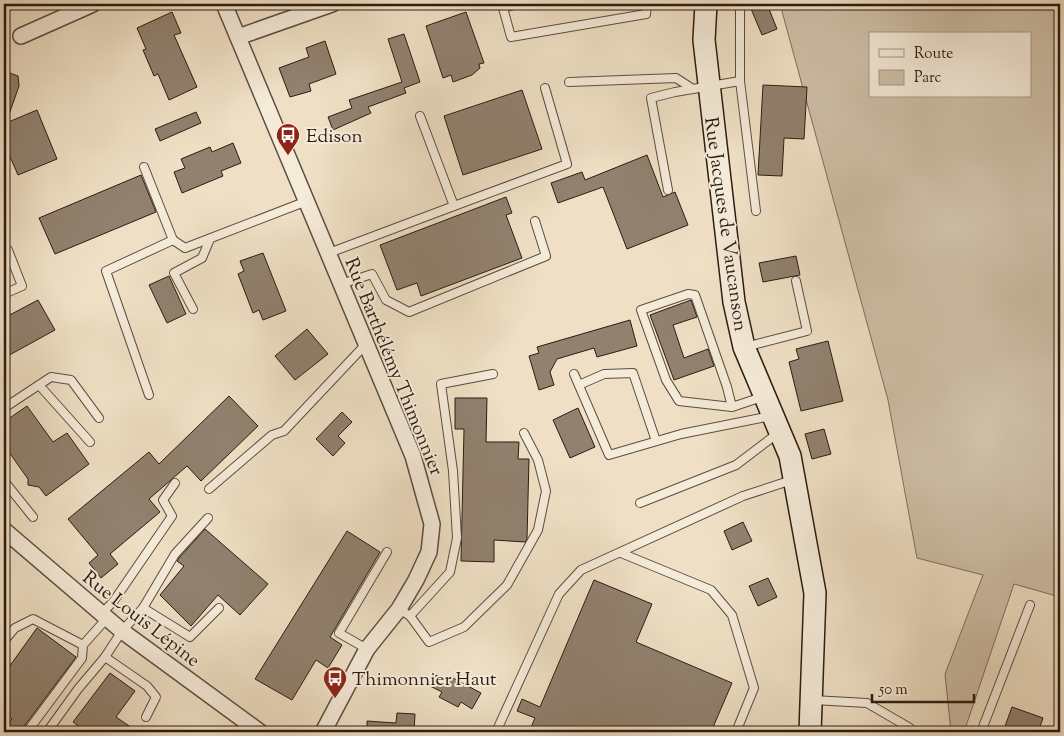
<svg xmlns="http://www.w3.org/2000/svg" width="1064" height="736" font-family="'Sorts Mill Goudy',serif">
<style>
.green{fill:#cebfa7;stroke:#7d6d5c;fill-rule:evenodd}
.building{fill:#91816f;stroke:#2c1b12}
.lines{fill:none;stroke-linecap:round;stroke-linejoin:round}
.lane-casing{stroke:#5d4c3f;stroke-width:10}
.street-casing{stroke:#5d4c3f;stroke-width:18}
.secondary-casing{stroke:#2c1b12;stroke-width:24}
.lane{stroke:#f5ebd9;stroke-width:8}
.street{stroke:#f5ebd9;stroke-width:15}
.secondary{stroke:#f5ebd9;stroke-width:21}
.labels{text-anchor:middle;stroke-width:4;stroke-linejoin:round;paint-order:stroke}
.poi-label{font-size:19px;fill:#2c1b12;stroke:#f5ebd9;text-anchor:start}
.street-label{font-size:19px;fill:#2c1b12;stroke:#f5ebd9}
</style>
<rect width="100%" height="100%" fill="#efe0c5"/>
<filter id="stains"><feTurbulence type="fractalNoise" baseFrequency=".004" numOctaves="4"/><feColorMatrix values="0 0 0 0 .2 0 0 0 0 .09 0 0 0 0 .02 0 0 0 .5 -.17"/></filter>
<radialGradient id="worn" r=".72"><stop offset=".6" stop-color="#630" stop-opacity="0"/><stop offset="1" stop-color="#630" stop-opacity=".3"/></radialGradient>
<path class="green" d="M780 4H1060V597L1014 584 964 732H951L945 674 983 575 917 558 888 400ZM870 34H1030V96H870Z"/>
<g class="building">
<path d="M749 4H767L777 29 762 35Z"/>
<path d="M172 12 181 33 174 35 197 87 169 100 158 74 154 76 143 50 146 49 137 28Z"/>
<path d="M466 12 484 63 479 64 480 68 472 75 453 82 451 75 443 78 426 26Z"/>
<path d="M404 34 420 82 404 88 406 93 368 107 371 113 333 130 328 117 352 108 349 100 402 82 388 39Z"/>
<path d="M325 41 336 74 309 84 311 91 290 97 279 68 309 57 306 48Z"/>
<path d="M4 71 18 76 19 86 6 123 37 110 57 159 18 175 8 152 4 153Z"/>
<path d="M763 85 807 87 804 139 784 138 782 176 758 175Z"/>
<path d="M522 90 542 149 463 175 444 116Z"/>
<path d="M196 112 201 123 160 141 155 129Z"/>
<path d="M233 143 241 163 221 171 223 176 182 193 174 172 185 168 181 159 210 147 212 152Z"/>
<path d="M647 155 663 197 675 192 688 225 627 249 603 187 558 203 551 183 582 172 585 180Z"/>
<path d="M141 175 156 212 55 254 39 218Z"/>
<path d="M506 197 512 213 506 215 522 258 421 296 417 283 397 290 380 245Z"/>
<path d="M263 253 286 311 263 320 259 310 253 313 238 274 244 271 240 261Z"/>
<path d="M796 256 800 275 763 282 759 263Z"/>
<path d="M169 276 186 314 167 323 149 285Z"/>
<path d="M38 300 55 330 4 358V318Z"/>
<path d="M691 300 697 317 673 325 684 358 708 349 714 366 674 380 650 315Z"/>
<path d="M630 320 637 346 597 357 594 348 557 359 550 372 554 385 539 390 529 356 539 353 537 347Z"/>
<path d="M307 329 328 354 295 380 275 356Z"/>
<path d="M828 341 843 401 801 411 789 362 799 359 796 349Z"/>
<path d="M229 396 258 426 201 481 187 466 149 499 160 512 110 554 118 564 101 578 89 563 98 555 68 519 149 452 159 464Z"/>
<path d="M455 398H487L486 442H519L518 459H529L527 539 525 542 494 540V562L461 561 464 429H455Z"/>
<path d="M27 406 53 442 67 433 89 464 46 496 39 487 28 485V479L4 445V422Z"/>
<path d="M578 408 595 447 570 458 553 420Z"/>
<path d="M342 412 352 422 338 436 345 443 333 456 316 439Z"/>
<path d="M824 429 831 454 812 459 805 434Z"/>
<path d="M743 522 752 541 732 550 724 531Z"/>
<path d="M205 529 268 584 240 615 218 595 191 626 160 595 184 566 177 561 179 558Z"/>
<path d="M347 531 380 552 330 637 342 645 328 668 316 660 292 700 255 679Z"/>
<path d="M768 578 777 597 758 606 749 586Z"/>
<path d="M594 580 652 604 636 642 732 683 711 732H529L535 718 517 711 522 699 540 707Z"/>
<path d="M37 628 76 657 22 729 14 730 7 725 12 719 4 712V674Z"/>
<path d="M110 673 135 691 116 717 138 732H121L120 727 117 726 112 727 110 732H86L73 722Z"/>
<path d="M436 675 448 682 451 677 481 693 472 709 461 702 458 707 439 697 442 692 430 686Z"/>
<path d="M1012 707 1043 718 1038 732H1003Z"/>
<path d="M397 713 415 714 414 732H367V721L396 723Z"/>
</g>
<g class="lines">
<g class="lane-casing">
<g id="lane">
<path d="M498 4 503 8 511 37 646 14 647 4"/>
<path d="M740 4V81L756 211"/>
<path d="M503 8 517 4"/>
<path d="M569 82 676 78 693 89"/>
<path d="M144 167 173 240 106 271 149 395"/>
<path d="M668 190 651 98 675 92 740 81"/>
<path d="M454 206 567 164 545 88"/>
<path d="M173 240 185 248 307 201"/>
<path d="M4 252 8 250 22 286 4 294"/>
<path d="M329 253 454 206 420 116"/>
<path d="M341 284 372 274 386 300 409 312 546 256 535 221"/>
<path d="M193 309 174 273 202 258 210 239"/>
<path d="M745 347 807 331 796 281"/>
<path d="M574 374 609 455 681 434 771 416"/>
<path d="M39 385 90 442"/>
<path d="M579 385 604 374 633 373 656 441"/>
<path d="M732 407 679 401 666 380 641 310 688 294 695 295 727 387 732 407 762 397"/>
<path d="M4 408 51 377 71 380 99 418"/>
<path d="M4 481 33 517"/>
<path d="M209 489 272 435 284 431 366 344"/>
<path d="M640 503 736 465 778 433"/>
<path d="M621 553 711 590 732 615 754 688 736 732"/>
<path d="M143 608 175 554 208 518"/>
<path d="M399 609 410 616 450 572 457 538 453 471 441 384 493 374"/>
<path d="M102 613 113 602 172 516 163 500 175 483"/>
<path d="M410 616 429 642 464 627 507 585 538 530 546 491 538 460 524 433"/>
<path d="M4 641 15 628 33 619 83 645"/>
<path d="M367 649 339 633 387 552"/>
<path d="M813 700 867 703 910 728 909 732"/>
<path d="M146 717 156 697 147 686 105 657 122 631 143 608 190 637 219 608"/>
<path d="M27 732 82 658 83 645 107 618"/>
<path d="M47 732 78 689 105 657"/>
<path d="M115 732 116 731"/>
<path d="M496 732 559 594 581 570 743 496 792 480"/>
<path d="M981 732 1030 605"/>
</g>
</g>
<g class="street-casing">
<g id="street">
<path d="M224 4 413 456 432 524 429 552 416 580 399 609 367 649 323 732"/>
<path d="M21 36 93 4"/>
<path d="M238 37 332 4"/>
<path d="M4 530 122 631 260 732"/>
</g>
</g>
<g class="secondary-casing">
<path id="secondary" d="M706 4 704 40 734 302 744 347 790 456 815 593 810 732"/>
</g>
<use href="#lane" class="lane"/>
<use href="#street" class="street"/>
<use href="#secondary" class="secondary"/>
</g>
<defs>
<g id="bus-pin" transform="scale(1.25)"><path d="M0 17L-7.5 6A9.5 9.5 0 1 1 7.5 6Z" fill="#8f2418" stroke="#f5ebd9"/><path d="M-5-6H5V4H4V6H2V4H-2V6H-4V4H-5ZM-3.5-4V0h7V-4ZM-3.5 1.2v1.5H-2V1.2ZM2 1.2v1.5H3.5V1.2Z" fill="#fff"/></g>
</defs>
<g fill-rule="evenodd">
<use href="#bus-pin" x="288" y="135"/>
<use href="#bus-pin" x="335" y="678"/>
</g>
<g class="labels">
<g class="poi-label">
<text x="306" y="142">Edison</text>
<text x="352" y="685">Thimonnier Haut</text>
</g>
<g class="street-label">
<text transform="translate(727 224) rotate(82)" y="7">Rue Jacques de Vaucanson</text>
<text transform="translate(395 366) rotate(68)" y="7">Rue Barthélémy Thimonnier</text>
<text transform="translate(142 618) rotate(38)" y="7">Rue Louis Lépine</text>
</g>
</g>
<rect width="1064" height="736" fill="none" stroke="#efe0c5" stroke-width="20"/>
<rect x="5" y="5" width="1054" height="726" fill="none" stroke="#2c1b12" stroke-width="2.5"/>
<rect x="10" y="10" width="1044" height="716" fill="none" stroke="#2c1b12"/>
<rect x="869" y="32" width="162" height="65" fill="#f5ebd9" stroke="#a59889"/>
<rect x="879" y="49" width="25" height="8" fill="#f5ebd9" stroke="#a59889"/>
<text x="914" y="58" font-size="15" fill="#2c1b12">Route</text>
<rect x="879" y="70" width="25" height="15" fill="#cebfa7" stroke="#a59889"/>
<text x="914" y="82" font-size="15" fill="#2c1b12">Parc</text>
<path d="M872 694v8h102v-8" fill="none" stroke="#2c1b12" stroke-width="2.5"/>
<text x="879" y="694" font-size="15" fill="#2c1b12" stroke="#f5ebd9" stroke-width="4" paint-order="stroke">50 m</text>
<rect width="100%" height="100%" filter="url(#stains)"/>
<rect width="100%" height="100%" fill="url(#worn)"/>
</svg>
